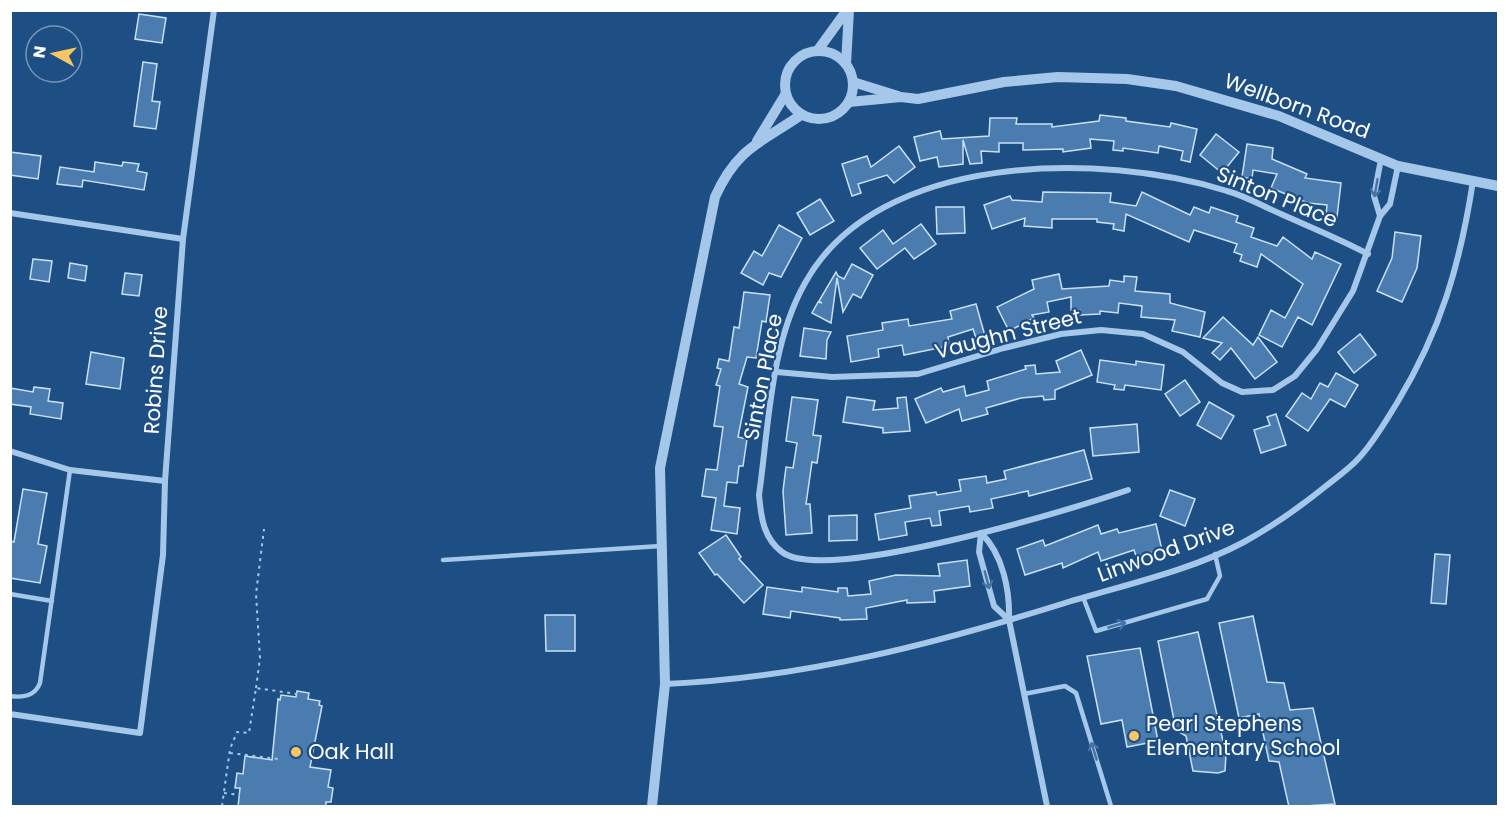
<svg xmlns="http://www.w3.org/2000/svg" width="1509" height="817" font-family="Poppins,sans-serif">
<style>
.building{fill:#4a7caf;stroke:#c9e0f7;stroke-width:1.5}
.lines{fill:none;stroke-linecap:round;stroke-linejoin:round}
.path{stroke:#a5c7ea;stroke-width:2;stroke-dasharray:3 4.5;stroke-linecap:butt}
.service{stroke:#a5c7ea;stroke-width:4.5}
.minor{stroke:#a5c7ea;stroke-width:6}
.tertiary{stroke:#a5c7ea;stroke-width:10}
.oneway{stroke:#4673a3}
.poi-dot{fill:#f9c664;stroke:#1e4f84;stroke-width:2}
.labels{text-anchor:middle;stroke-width:4.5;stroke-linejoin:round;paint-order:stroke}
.street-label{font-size:21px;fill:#fff;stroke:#1e4f84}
.poi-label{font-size:21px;fill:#fff;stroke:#1e4f84;text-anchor:start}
</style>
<rect width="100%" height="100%" fill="#1e4f84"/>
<g class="building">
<path d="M139 14 166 18 162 43 135 39Z"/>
<path d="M143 62 157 64 152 101 160 102 156 129 134 126Z"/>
<path d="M1100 115 1126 118V121L1170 127 1171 123 1197 129 1190 162 1181 160 1183 151 1159 146 1158 153 1123 148V151L1113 150 1114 141 1090 139 1091 148 1063 152V149L1023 150V143H999V152L981 151 982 163 970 164 963 140V164L939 167 937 157 920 161 914 137 940 131 942 139 989 136 990 118H1017L1016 124H1052V127L1099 121Z"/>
<path d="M1216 134 1239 152 1222 173 1200 155Z"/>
<path d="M1247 144 1273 148 1272 159 1307 174 1305 178 1341 183 1337 217 1326 215 1327 205 1308 203 1271 188 1277 174 1253 170 1252 179 1242 177Z"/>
<path d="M899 146 915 167 894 183 887 175 858 184 861 193 852 196 842 164 867 156 871 167Z"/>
<path d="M10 152 41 156 38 179 10 175Z"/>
<path d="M95 162 122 166 123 162 139 164 137 171 147 173 144 190 83 180 82 187 57 184 60 167 94 172Z"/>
<path d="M1043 192 1111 193 1110 202 1136 206 1142 192 1190 215 1194 207 1209 213 1211 207 1238 216 1236 222 1254 228 1251 237 1277 246 1283 237 1312 259 1315 252 1341 264 1312 325 1298 317 1282 347 1259 335 1271 310 1285 318 1303 284 1261 254 1257 267 1240 261 1242 255 1234 252 1237 244 1194 230 1189 242 1126 214 1124 231 1113 229 1114 224 1097 222V219H1052V228L1024 226 1025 218 992 229 984 205 1010 196 1012 200 1042 202Z"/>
<path d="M820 199 834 221 810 235 797 213Z"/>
<path d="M936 207H964L965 233 937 234Z"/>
<path d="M921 224 936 244 914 259 905 248 877 269 860 248 883 230 893 244Z"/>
<path d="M779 225 802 238 781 277 769 273 763 285 741 273 754 251 762 256Z"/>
<path d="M1395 232 1421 236 1417 268 1402 302 1377 291 1392 258Z"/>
<path d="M33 259 52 261 49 282 30 279Z"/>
<path d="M70 263 87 266 85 281 68 278Z"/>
<path d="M852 264 873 275 861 298 853 294 843 312 837 278 831 323 812 313 818 302 822 303 819 301 836 272 838 276 844 279Z"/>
<path d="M125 273 142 275 139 296 122 294Z"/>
<path d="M1059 274 1062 289 1109 286 1110 280 1124 282V276L1137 277 1135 291 1170 294V303L1205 312 1200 337 1172 331 1175 320 1141 317 1142 306 1119 303 1118 313 1100 311V314L1080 315V310H1071V297L1047 302 1049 312 1032 315 1034 318 1009 331 997 307 1034 289 1032 280Z"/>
<path d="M744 292 770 295 766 322 762 321 756 358 747 357 739 384 748 387 738 437 747 439 743 466H739L737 483 727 482 724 506 740 508 737 534 711 530 716 498 702 496 706 469 717 470 723 427 714 426 720 386 716 385 721 369 717 368 719 359 729 361 734 327 739 328Z"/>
<path d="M976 304 985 336 976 338 973 329 948 337 949 346 904 355 902 345 878 349 879 357 851 362 847 336 883 330 882 323 908 319 909 326 952 319 950 311Z"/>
<path d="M1223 317 1253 345 1258 337 1277 362 1255 379 1231 348 1220 360 1212 353 1222 343 1203 338Z"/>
<path d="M804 328 831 332 827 340 826 359 800 356Z"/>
<path d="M1360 334 1376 355 1354 373 1338 352Z"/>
<path d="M1081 350 1092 375 1055 390V399L1044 400 1043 396 1021 398 986 408 988 414 962 421 959 409 926 423 915 399 941 388 943 392 964 386 966 396 989 390 987 381 1026 369 1025 366 1035 365 1036 374 1060 372 1056 361Z"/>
<path d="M91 352 124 358 120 389 86 384Z"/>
<path d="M1100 360 1136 365V361L1164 365 1161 390 1125 385 1124 390 1114 389 1115 385 1097 382Z"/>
<path d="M1336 373 1358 385 1345 407 1330 399 1308 431 1286 416 1302 393 1311 399 1320 383 1328 387Z"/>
<path d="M1185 380 1200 402 1180 416 1165 394Z"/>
<path d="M34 387 50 389 48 401 63 403 61 419 30 414 31 407 10 404V388L33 392Z"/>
<path d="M792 397 818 400 813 435 821 436 817 463 812 462 806 504H810L812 533 786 535 783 491 786 467 793 468 797 443 786 441Z"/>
<path d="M847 397 875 401 873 410 898 408 897 398 906 397 910 431 883 433V428L843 422Z"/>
<path d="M1209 402 1234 416 1221 439 1197 425Z"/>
<path d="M1276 414 1286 445 1261 453 1254 430 1270 425 1267 417Z"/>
<path d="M1137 424 1139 452 1093 456 1090 428Z"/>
<path d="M1084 450 1092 479 1029 496 1028 491 991 499 993 508 970 512 969 506 939 511 941 525 932 526 930 518 905 522 907 535 879 540 875 514 911 508 909 496 936 492 937 495 961 491 959 480 986 476 987 483 1006 479 1004 471Z"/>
<path d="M23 489 47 493 38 544 47 546 40 583 10 578V541L14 542Z"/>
<path d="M1170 490 1195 499 1185 526 1160 516Z"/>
<path d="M857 515V540L829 541V516Z"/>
<path d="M1156 524 1162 550 1136 556 1134 550 1101 561 1098 552 1063 568 1062 563 1025 575 1017 549 1043 540 1045 546 1098 525 1101 534 1117 529 1119 533Z"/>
<path d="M726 535 741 557 739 559 763 585 744 603 717 574 715 575 699 553Z"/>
<path d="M1435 554 1450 555 1446 604 1431 603Z"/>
<path d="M967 560 970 586 934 591 935 602 907 603V600L866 608 867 619 840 620V618L791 611 790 618 763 614 767 587 802 592V587L838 592V588H847L848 596 871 594 869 581 896 575 940 576 938 564Z"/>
<path d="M545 615H575V651H546Z"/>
<path d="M1253 616 1267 682 1284 683 1290 710 1313 708 1335 804 1289 807 1279 762 1269 761 1259 714 1239 718 1219 623Z"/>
<path d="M1198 632 1226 754 1225 771 1218 773 1193 771 1186 736 1176 730 1158 641Z"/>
<path d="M1140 648 1158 741 1127 747 1122 720 1101 724 1087 656Z"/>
<path d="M297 691 309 693 308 699 320 701 319 705 322 706 310 767 331 770 328 787 333 788 331 802H326V807H238L240 788H235L237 773 243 774 245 756 272 760 278 699 280 700 281 695 296 697Z"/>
</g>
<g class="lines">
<g class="path">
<path d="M256 688 260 658 256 594 264 529"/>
<path d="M230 753 278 759"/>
<path d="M224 793 240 795"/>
<path d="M222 806 230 749 237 732 249 733 256 688 297 694"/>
</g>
<g class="service">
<path d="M443 560 661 546"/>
<path d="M10 594 52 601"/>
<path d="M1083 597 1096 631 1207 599 1220 576 1215 554"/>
<path d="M1024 694 1065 686 1076 693 1111 806"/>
<path d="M10 696C24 698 35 696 40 683L70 470"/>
</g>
<g class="minor">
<path d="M10 213 183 239"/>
<path d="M1380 216 1374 196 1381 159"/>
<path d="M777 372 832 377 918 374 1004 348 1061 334 1101 330 1143 334 1183 352 1222 383 1242 392 1273 390 1295 376 1317 349 1353 291 1380 216 1390 204 1398 166"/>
<path d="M10 451 70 470 165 481"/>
<path d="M1128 490C1073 509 825 585 782 552 763 538 761 516 759 495 769 425 770 345 805 283 878 151 1101 152 1227 191 1246 196 1264 207 1281 214 1310 227 1340 239 1368 254"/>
<path d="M981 533C1003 554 1010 591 1009 620L1047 806"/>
<path d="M981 533 979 552 994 606 1009 620"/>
<path d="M665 684C804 678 934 644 1065 603 1124 585 1190 571 1244 542 1273 526 1300 507 1326 486 1337 477 1349 469 1358 459 1374 442 1385 422 1397 403 1441 330 1460 265 1473 181"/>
<path d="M10 714 140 733 163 555 165 481 183 239 214 10"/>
</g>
<g class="tertiary">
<path d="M818 50 847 10"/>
<circle cx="819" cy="85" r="34"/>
<path d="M846 64 849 10"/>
<path d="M853 82 898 96"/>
<path d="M849 102 901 97 918 99 1004 82 1058 77 1127 79 1176 86 1279 116 1398 166 1498 186"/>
<path d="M757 141 785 95"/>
<path d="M652 806 665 684 660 468 715 197C737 148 760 143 801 115"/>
</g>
</g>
<defs><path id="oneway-shaft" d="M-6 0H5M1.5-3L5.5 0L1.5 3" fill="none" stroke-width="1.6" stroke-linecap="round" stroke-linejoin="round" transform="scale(1.5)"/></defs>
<g class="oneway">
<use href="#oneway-shaft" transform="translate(1376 188) rotate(100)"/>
<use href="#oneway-shaft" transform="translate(987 580) rotate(75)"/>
<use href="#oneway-shaft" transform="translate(1117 625) rotate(-16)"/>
<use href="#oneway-shaft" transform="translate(1094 751) rotate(-107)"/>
</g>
<g class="poi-dot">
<circle cx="1134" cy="736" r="6"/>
<circle cx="296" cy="752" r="6"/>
</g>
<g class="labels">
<g class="street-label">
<text transform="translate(1297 106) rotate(20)" y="7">Wellborn Road</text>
<text transform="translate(1277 197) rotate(22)" y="7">Sinton Place</text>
<text transform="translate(1008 334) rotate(-14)" y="7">Vaughn Street</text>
<text transform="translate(156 370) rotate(-86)" y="7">Robins Drive</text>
<text transform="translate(763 377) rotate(-79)" y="7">Sinton Place</text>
<text transform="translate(1166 551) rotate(-20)" y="7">Linwood Drive</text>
</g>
<g class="poi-label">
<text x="1146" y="731">Pearl Stephens<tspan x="1146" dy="24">Elementary School</tspan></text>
<text x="308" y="759">Oak Hall</text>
</g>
</g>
<rect width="1509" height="817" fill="none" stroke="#ffffff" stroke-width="24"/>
<g transform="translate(54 54) rotate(278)"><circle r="28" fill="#1e4f84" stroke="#7895b5" stroke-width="1.5"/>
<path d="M0-4.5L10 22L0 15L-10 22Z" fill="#f9c664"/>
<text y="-9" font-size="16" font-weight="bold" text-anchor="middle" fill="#ffffff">N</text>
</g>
</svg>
